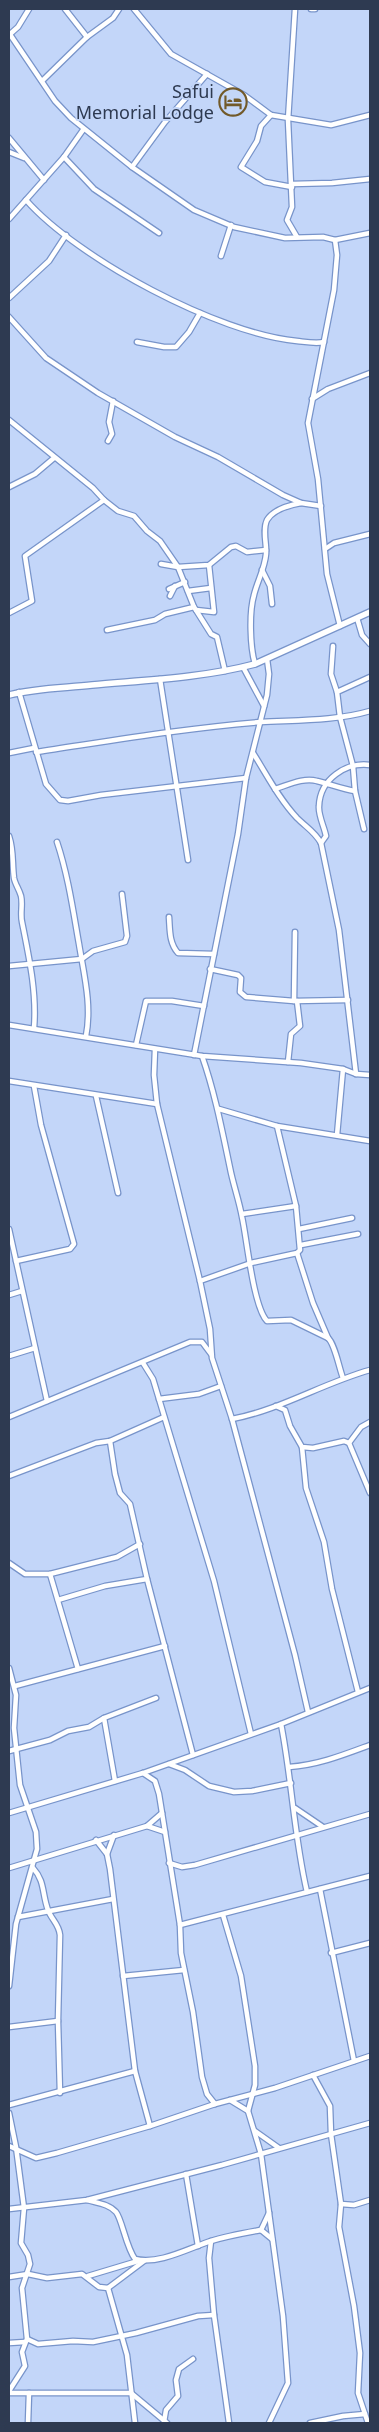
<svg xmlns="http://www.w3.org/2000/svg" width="379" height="2432" font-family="'Noto Sans',sans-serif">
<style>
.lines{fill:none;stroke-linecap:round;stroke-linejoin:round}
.minor-casing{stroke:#7894ca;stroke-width:7}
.tertiary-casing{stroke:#7894ca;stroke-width:8}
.minor{stroke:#fff;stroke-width:4.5}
.tertiary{stroke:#fff;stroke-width:5.5}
.labels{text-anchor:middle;stroke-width:4;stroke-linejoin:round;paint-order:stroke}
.poi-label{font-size:18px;fill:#2e3a51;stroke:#c3d6f9;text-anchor:end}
</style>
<rect width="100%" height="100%" fill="#c3d6f9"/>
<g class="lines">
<g class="minor-casing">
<g id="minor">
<path d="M65 9 87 37"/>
<path d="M134 9 171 54 244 95 271 115 331 125 370 115"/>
<path d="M295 9 288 120 292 207 287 220 297 237"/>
<path d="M311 9H315"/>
<path d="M9 33 55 101 71 118 132 167 194 210 234 227 285 238 323 237 335 240 370 233"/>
<path d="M9 35 18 27 29 9"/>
<path d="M42 81 87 37 113 18 119 9"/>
<path d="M271 115 261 126 257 141 241 167 265 182 292 187"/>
<path d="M9 138 44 180"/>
<path d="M9 152 24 158"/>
<path d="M64 157 94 189 159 233"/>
<path d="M132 167 165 122 207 74"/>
<path d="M292 184 332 183 370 179"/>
<path d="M26 200C78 259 219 334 297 341 306 342 316 344 324 342"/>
<path d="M9 219 64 157 83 130"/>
<path d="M335 240 337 255 334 290 308 423 318 479 327 574 340 626"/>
<path d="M221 256 231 225"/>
<path d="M9 298 49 261 66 235"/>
<path d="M9 317 46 358 98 393 175 437 218 457 283 495 301 503 321 506"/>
<path d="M137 342 164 347H176L189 332 200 313"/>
<path d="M312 399 328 389 370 373"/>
<path d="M9 420 93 488 104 500 118 511 134 516 147 531 160 541 178 567 194 607 211 634 217 637 225 671"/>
<path d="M108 441 112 434 109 422 113 401"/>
<path d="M9 487 35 474 54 458"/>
<path d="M325 549 334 543 370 534"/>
<path d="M161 564 178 567 209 565 231 547 236 546 247 552 266 550"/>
<path d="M262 570 270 586 272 604"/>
<path d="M169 589 185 582"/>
<path d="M188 591 211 588"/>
<path d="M170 596 175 586"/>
<path d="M196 610 214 612 209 565"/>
<path d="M9 613 32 601 25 556 104 500"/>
<path d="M357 618 362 635 370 644"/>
<path d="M107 630 155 620 165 614 194 607"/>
<path d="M333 646 331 674 337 692"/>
<path d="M255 664C250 647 249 612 254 595 257 582 265 568 266 554 267 544 262 530 267 520 273 510 290 505 301 503"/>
<path d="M243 667 264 706"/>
<path d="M160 679 188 860"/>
<path d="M19 692 46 784 60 800 68 801 101 795 246 778"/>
<path d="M36 752C110 741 186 728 261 722 297 720 336 721 370 711"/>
<path d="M9 753 34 748"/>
<path d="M253 753C267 775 279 799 297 818 306 827 315 832 321 843L339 930 356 1074"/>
<path d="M275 789C288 785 304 777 317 781 330 784 342 789 355 791"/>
<path d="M364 829 355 791 353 766 340 717 337 692 370 677"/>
<path d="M9 836C14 851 12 863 14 878 15 884 19 889 21 896 23 904 20 914 22 922 29 957 37 993 34 1028"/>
<path d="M57 842C68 875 73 910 79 944 84 975 92 1005 86 1036"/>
<path d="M321 843 326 836C324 826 318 815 319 806 320 779 346 762 370 765"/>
<path d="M169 917C170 930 169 943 178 953L214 954"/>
<path d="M9 966 82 959 93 951 125 942 127 936 122 894"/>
<path d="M210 969 238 975 241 978 240 992 246 997 294 1001 348 1000"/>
<path d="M294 1001 295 932"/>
<path d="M9 1025 202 1056 301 1063 343 1069 356 1074 370 1075"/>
<path d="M136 1045 146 1001H172L204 1006"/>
<path d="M155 1049 154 1075 157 1104 200 1281 210 1329 212 1358 232 1419 295 1655 308 1712"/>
<path d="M194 1055 238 834 246 778 267 695 269 674 267 659"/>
<path d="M202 1056C215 1093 222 1130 230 1168 233 1184 239 1200 242 1217 247 1239 253 1306 267 1321L291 1320 328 1338C335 1344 339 1368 343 1378"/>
<path d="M288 1062 291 1034 300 1026 297 1001"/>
<path d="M9 1081 157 1104"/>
<path d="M96 1096 118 1193"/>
<path d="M219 1109 277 1126 370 1141"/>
<path d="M337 1135 343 1069"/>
<path d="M242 1214 296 1206"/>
<path d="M9 1229 47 1401"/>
<path d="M299 1229 352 1218"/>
<path d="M301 1245 358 1234"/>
<path d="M297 1253 313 1303 328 1338"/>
<path d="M16 1261 70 1249 74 1244 41 1125 34 1086"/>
<path d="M200 1281 251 1263 297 1253 300 1250 296 1206 277 1126"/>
<path d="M9 1295 22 1291"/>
<path d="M9 1356 35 1348"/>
<path d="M143 1363 153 1379 214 1581 251 1734"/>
<path d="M159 1399 199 1394 221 1386"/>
<path d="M276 1406 285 1410 290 1426 302 1447 313 1448 344 1441 349 1443 370 1493"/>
<path d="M9 1417 190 1342H202L211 1354"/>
<path d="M232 1419C280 1410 323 1383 370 1370"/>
<path d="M349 1443 361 1427 370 1422"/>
<path d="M302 1447 306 1488 324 1542 332 1589 358 1692"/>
<path d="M9 1476 96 1443 110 1441 164 1417"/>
<path d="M9 1563 25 1574H50"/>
<path d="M147 1579 193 1755"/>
<path d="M58 1600 105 1586 147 1579 130 1504 120 1493 115 1474 110 1441"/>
<path d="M9 1668 16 1695 14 1728 20 1785 36 1832 37 1849 16 1924 9 1986"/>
<path d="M78 1669 50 1574 117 1557 140 1544"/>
<path d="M15 1686 165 1646"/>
<path d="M281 1724C292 1780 294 1837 307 1892"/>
<path d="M9 1751 50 1740 68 1731 89 1727 104 1718"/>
<path d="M169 1764 185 1770 209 1786 234 1792 252 1791 291 1783"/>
<path d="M289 1767C318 1765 343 1755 370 1745"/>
<path d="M143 1773 155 1781 159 1794 180 1925 181 1953 193 2012 202 2077 207 2094 215 2104"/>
<path d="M115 1781 104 1718 156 1698"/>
<path d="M295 1808 323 1827"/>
<path d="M9 1813 143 1773 281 1724 370 1688"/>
<path d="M147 1826 165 1832"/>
<path d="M96 1840 107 1854 110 1869 135 2071 150 2126"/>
<path d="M107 1854 114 1835"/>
<path d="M169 1863 182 1867 195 1865 370 1814"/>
<path d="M9 1868 147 1826 162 1813"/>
<path d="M33 1868C45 1881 42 1894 48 1910 51 1919 59 1924 60 1935L58 2021 60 2093"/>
<path d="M320 1889 354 2061"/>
<path d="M223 1915 241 1976 255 2066V2085L248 2111 261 2154 283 2316 288 2383 269 2423"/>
<path d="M18 1917 113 1899"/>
<path d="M180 1925 370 1876"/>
<path d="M331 1953 370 1943"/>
<path d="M123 1976 184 1970"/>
<path d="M9 2027 58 2021"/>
<path d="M313 2075 330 2106 331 2134 341 2204 339 2227 354 2306 360 2353 358 2393 368 2423"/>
<path d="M230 2100 248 2111"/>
<path d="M9 2105 135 2071"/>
<path d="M9 2113 16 2147 24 2208 21 2243 28 2255 30 2264 22 2288 27 2339 22 2352 25 2366 9 2391"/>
<path d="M255 2131 279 2148"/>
<path d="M9 2146 36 2158 57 2153 150 2126 215 2104 275 2088 370 2056"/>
<path d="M186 2174 198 2246"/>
<path d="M87 2200C97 2203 109 2204 116 2212 122 2219 126 2247 135 2259 159 2265 189 2248 211 2241 227 2236 244 2233 261 2230"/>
<path d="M341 2204 354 2205 370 2200"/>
<path d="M9 2209 87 2200 222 2165 370 2123"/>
<path d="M261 2230 269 2213"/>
<path d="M261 2230 272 2239"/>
<path d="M211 2241 209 2258 214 2315 229 2423"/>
<path d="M88 2276 138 2261"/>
<path d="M9 2277 28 2274 47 2278 82 2274 99 2287 108 2288 144 2261"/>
<path d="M108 2288 127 2355 135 2423"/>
<path d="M27 2339 38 2344 73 2341 93 2342 136 2333 198 2316 214 2315"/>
<path d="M9 2343 25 2342"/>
<path d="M9 2393H131L167 2423"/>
<path d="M164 2422 166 2410 178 2396 176 2380 179 2369 193 2359"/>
<path d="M28 2423 29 2393"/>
<path d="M310 2423 343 2416 365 2414"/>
</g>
</g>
<g class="tertiary-casing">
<path id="tertiary" d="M9 695C36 688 64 688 92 685 147 680 202 678 255 664L370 612"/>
</g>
<use href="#minor" class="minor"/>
<use href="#tertiary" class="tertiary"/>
</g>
<defs>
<g id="hotel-ring" transform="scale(1.4375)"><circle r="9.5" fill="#c3d6f9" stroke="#725a2a" stroke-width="1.5"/><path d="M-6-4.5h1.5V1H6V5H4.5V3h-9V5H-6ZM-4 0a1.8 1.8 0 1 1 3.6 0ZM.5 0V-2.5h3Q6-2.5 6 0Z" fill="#725a2a"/></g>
</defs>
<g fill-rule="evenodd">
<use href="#hotel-ring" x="233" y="102"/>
</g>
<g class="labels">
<g class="poi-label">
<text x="214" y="98">Safui<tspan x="214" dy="21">Memorial Lodge</tspan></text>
</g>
</g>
<rect width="379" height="2432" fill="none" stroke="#2e3a51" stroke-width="20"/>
</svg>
